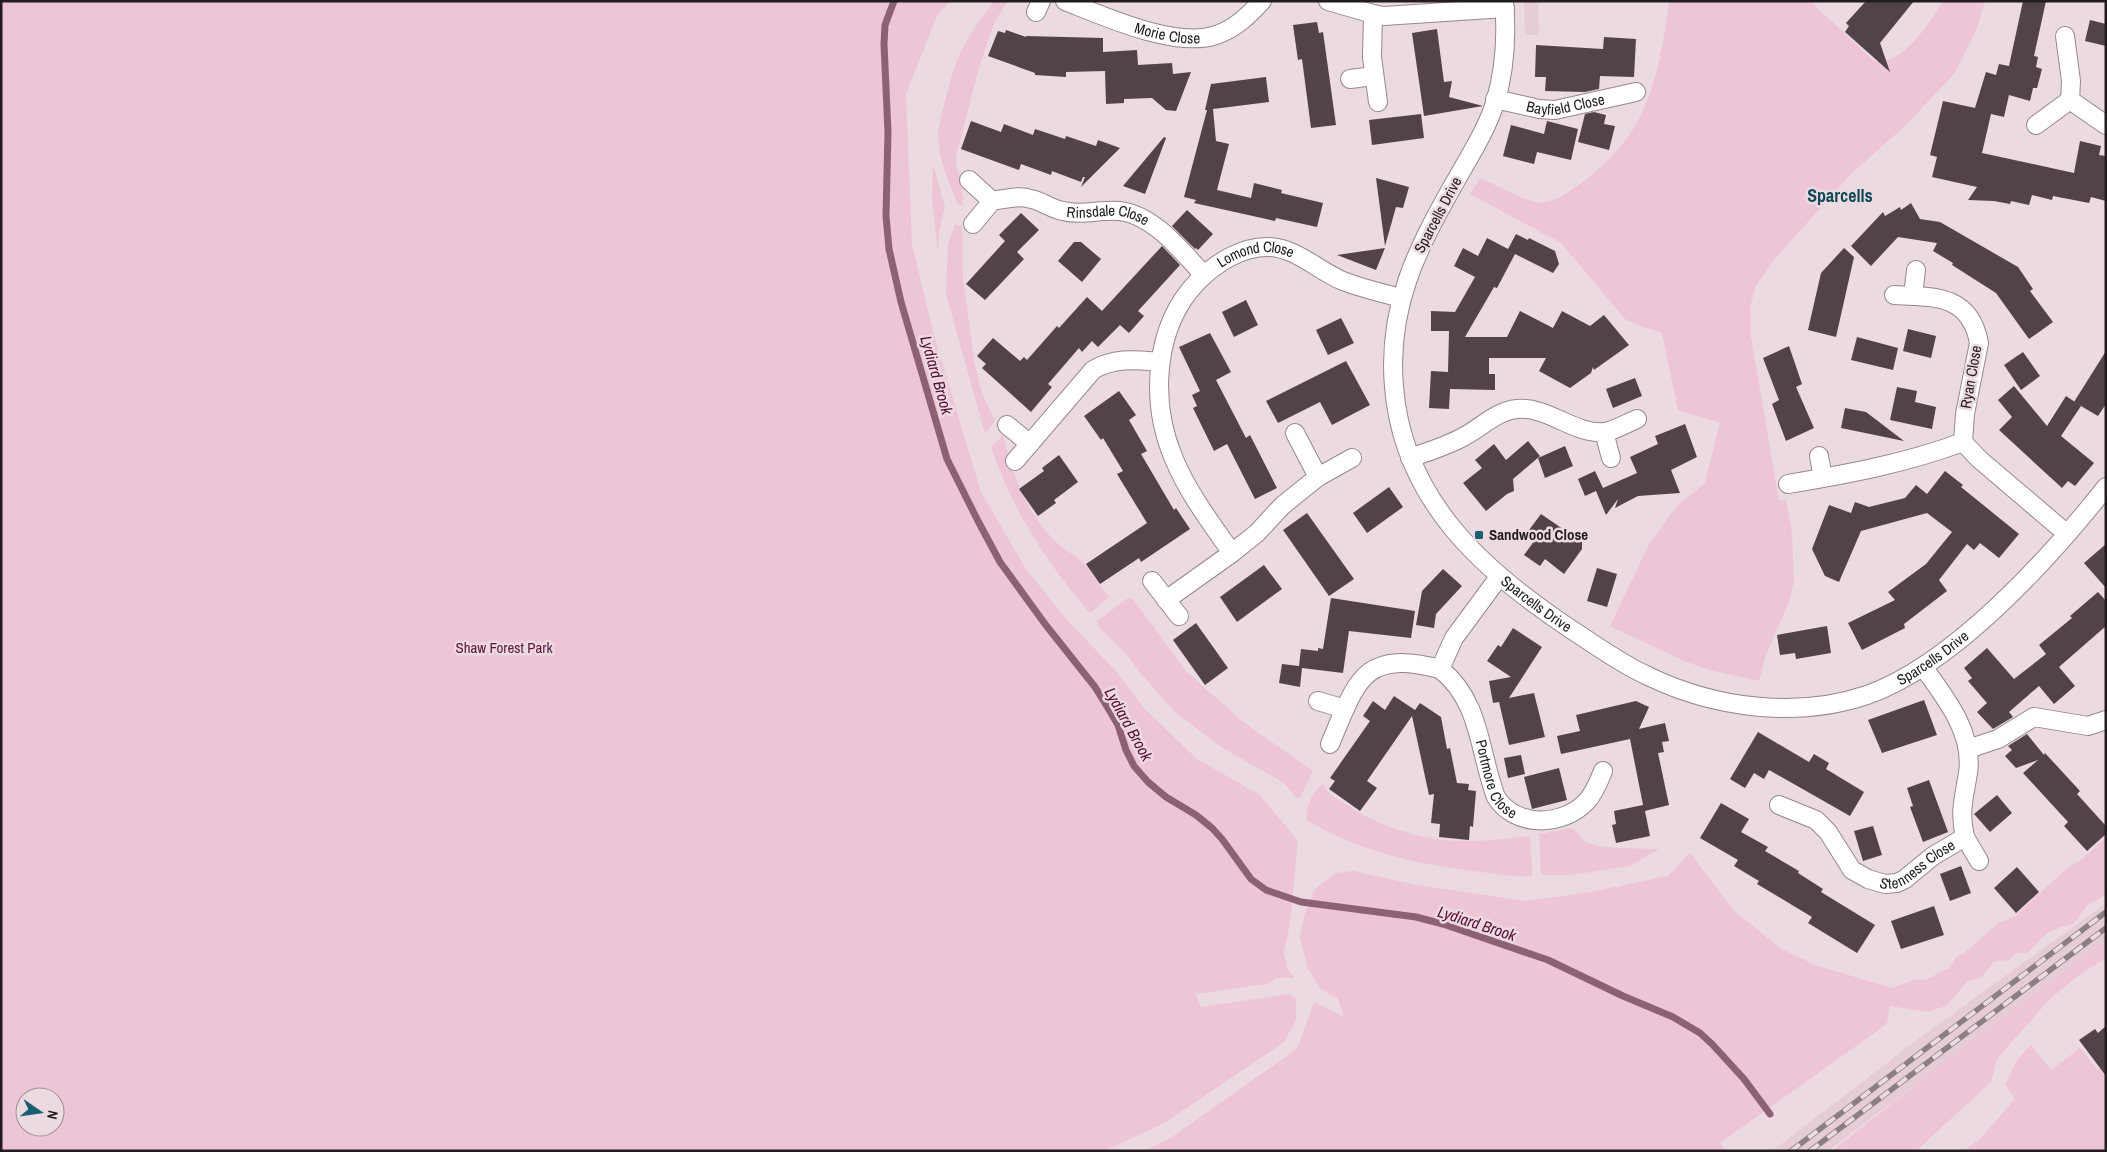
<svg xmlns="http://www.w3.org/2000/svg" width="2107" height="1152" font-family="'Archivo Narrow',sans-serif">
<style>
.built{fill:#e6ccd7}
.green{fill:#edc5d6;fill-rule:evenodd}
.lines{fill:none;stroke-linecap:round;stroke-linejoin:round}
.stream{stroke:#8d6175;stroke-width:7}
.building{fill:#514349}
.minor-casing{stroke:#97878e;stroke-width:20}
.minor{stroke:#fff;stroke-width:18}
.rail-casing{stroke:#8b7f84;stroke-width:5.5}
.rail{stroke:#ecdae1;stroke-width:4;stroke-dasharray:11;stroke-linecap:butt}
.poi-dot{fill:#1a5f71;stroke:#ecdae1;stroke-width:2}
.labels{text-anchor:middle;stroke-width:5;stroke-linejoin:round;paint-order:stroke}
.street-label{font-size:15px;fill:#221c1f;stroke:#ecdae1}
.poi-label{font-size:15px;font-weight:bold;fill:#221c1f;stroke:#ecdae1;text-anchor:start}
.park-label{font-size:15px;fill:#5c143d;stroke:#ecdae1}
.water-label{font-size:16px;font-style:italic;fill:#570e39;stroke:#ecdae1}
.quarter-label{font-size:18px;font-weight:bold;fill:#104856;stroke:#ecdae1}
</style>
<rect width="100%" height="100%" fill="#ecdae1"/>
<g class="built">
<path d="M1524 1H1538L1539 35H1525Z"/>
<path d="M2106 903V940L1828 1151H1772L1922 1036Z"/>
</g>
<g class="green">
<path d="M1 1H950L937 16 906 94 912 244 933 332 981 492 1026 569 1067 620 1115 670 1144 708 1197 759 1260 795 1298 841 1290 923 1284 952 1287 968 1295 978H1276L1267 984 1196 994 1201 1007 1290 994 1296 999V1020L1284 1042 1166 1122 1105 1151H1ZM25 1097H55V1127H25Z"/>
<path d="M994 1H1008L995 21 980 64 956 156 957 169 962 181 963 205H958C949 183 938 158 938 134 939 122 943 109 946 97 957 53 967 37 994 1Z"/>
<path d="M1669 1H1810L1874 61C1902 67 1931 21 1943 1H1985L1976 31 1955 73 1905 126 1852 173 1777 256 1756 286 1750 307 1751 337 1779 501 1786 500 1792 533 1794 580 1790 599 1766 655 1759 681 1709 670 1684 661 1610 626 1648 546 1676 507 1705 483 1720 423 1678 410 1662 333 1642 327 1625 319 1561 243 1470 194 1480 178C1492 183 1526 201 1536 202 1553 204 1564 195 1577 186 1601 170 1625 145 1639 119 1657 85 1664 39 1669 1Z"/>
<path d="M933 164 945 207 939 231 938 254 932 198Z"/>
<path d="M955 224 962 226 963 277 974 361 982 393 995 421 985 434 946 294 948 244Z"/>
<path d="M1003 435C1012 476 1029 520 1063 548 1068 552 1074 554 1079 559 1090 567 1098 584 1107 595L1110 596 1090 613C1047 564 1012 509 991 447Z"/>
<path d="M1128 598 1133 599 1186 671 1242 721 1313 771 1301 796 1297 798 1284 783 1221 747 1175 712 1142 675 1128 656 1098 626 1097 621Z"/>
<path d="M1323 784C1328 795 1339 800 1349 806 1382 829 1429 842 1469 841 1489 841 1510 838 1530 836L1532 876C1517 878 1498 874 1482 872 1421 865 1360 853 1307 820 1305 808 1313 790 1323 784Z"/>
<path d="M1571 828C1577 831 1580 837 1585 841 1597 850 1643 848 1659 849L1630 866 1570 875H1544L1541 874 1539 834Z"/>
<path d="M2106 837V892L2101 898 2087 905 2074 924C2051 928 2043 935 2028 953H2017L2008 960 1994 962 1981 978 1968 981 1946 1006 1927 1012 1890 1006 1887 1024 1720 1143 1725 1151H1144L1169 1139 1297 1049 1314 1002 1344 1017 1338 999 1321 989 1308 969 1300 937 1305 913 1315 889 1336 873 1353 871 1417 885 1526 901 1591 892 1668 876 1690 853 1734 911 1780 948 1815 965 1892 988 1916 979 1925 980 1949 968 1956 957 1963 954 1999 923 2015 916 2066 869 2082 859Z"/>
<path d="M2106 940V958L2079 975 2049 1000 1997 1059 1991 1082 1916 1151H1832L1942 1064Z"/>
<path d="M2031 1045 2051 1070 2080 1048 2098 1070 2106 1065V1151H1964L1981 1138 2015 1099 2005 1085 2018 1059Z"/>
</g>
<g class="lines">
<path class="stream" d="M894 1 885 25 884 44 888 132 886 216 889 249 901 302 947 459 978 521 1000 562 1045 624 1095 687 1108 708 1118 725 1126 750 1134 766 1148 782 1166 797 1196 815 1212 828 1222 839 1251 879 1266 890 1301 902 1416 917 1443 924 1548 960 1623 996 1673 1017 1700 1033 1712 1044 1744 1079 1770 1114"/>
</g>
<g class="building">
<path d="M1866 1H1914L1880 43 1890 72 1845 32 1849 26 1846 23Z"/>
<path d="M2023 1H2046L2034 56 2038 57 2036 67 2042 69 2037 88H2033L2030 101 2009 95 2004 117 1991 114 1982 153 2074 173 2080 141 2101 146 2099 155 2106 156V201L2091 197 2089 203 2053 196 2052 200 2032 195 2029 205 2011 201 2010 204 1994 201 1968 200 1977 187 1932 177 1937 157 1930 155 1943 101 1975 108 1986 72 1996 75 1999 64 2009 66Z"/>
<path d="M2090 20 2106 24V46L2085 41Z"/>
<path d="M1317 22 1319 33 1323 32 1336 125 1311 128 1302 59 1298 60 1293 25Z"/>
<path d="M1437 29 1444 82 1452 81 1449 97 1483 106 1424 116 1412 33Z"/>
<path d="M1006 30 1026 37V36L1103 38V52L1137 50 1138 65 1172 63 1173 74 1191 72 1176 111 1166 110 1152 98 1124 99V103L1106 104 1105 71 1066 72V77L1035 75V73L988 56 998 31 1005 33Z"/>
<path d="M1604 37 1636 39 1634 77 1600 76 1599 89 1585 92 1545 91 1546 77H1535L1536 45 1603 49Z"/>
<path d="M1266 77 1269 102 1213 109 1216 141 1229 144 1217 190 1251 198 1254 183 1282 190 1281 193 1323 203 1317 227 1276 218 1275 221 1194 203 1196 200 1184 197 1207 110H1205L1211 84Z"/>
<path d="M1594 112 1606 115 1604 124 1615 126 1609 150 1578 142 1585 114Z"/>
<path d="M1421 114 1424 138 1372 145 1369 120Z"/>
<path d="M971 121 1001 132 1004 124 1033 135 1035 129 1065 139 1066 136 1096 146 1098 140 1120 148 1081 187 1085 177H1083L1081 182 1052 171 1051 175 1021 164 1019 170 961 149Z"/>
<path d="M1547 121 1578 129 1571 160 1537 152 1534 164 1503 156 1511 125 1544 134Z"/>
<path d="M1164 137 1166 138 1145 194 1123 186Z"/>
<path d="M1376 178 1409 187 1403 208 1396 207 1385 246Z"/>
<path d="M1911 203 1920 219 1940 222 2018 267 2033 289 2030 291 2053 322 2029 339 1996 293 1952 265 1953 263 1933 251 1937 243 1898 237 1871 266 1851 246 1883 212 1885 216 1900 207 1901 210Z"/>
<path d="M1187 210 1213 234 1198 250 1196 248 1195 249 1172 226Z"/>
<path d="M1021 213 1039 230 1017 252 1024 259 985 300 966 284 1005 241 999 235Z"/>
<path d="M1516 234 1528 240 1529 238 1555 251 1559 264 1553 273 1515 254 1497 288 1494 287 1465 337H1507L1520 311 1553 328 1562 311 1590 326 1604 315 1629 345 1594 370 1593 367 1591 373 1570 388 1539 371 1546 358H1489V374H1495V390L1450 389 1449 409 1429 408 1431 371 1448 372 1449 331H1431V311L1455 312 1475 277 1454 266 1463 248 1478 256 1487 238 1508 249Z"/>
<path d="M1074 242H1081L1101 259 1082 282 1058 261Z"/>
<path d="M1162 246 1180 265 1138 311 1144 316 1129 333 1120 325 1098 347 1092 341 1082 352 1079 348 1048 384 1052 387 1031 412 982 368 986 364 977 356 993 338 1020 361 1024 357 1027 360 1057 326 1059 328 1087 297 1102 311Z"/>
<path d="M1385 248 1376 270 1337 255Z"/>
<path d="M1844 248 1854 257 1836 337 1808 330 1821 273Z"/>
<path d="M1246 300 1258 325 1234 337 1222 312Z"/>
<path d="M1341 318 1354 343 1328 355 1316 330Z"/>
<path d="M1908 329 1936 336 1931 358 1903 351Z"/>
<path d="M1210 333 1231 372 1216 380 1246 438 1250 435 1277 488 1255 499 1227 444 1214 451 1193 408 1197 406 1192 395 1200 391 1179 347Z"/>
<path d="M1857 337 1898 348 1893 370 1851 360Z"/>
<path d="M1789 346 1802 384 1796 387 1814 428 1786 441 1772 404 1779 400 1763 358Z"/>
<path d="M2106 351V404L2098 416 2074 402Z"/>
<path d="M2023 352 2040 376 2021 390 2004 365Z"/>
<path d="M1346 361 1370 405 1332 425 1320 402 1278 423 1266 401Z"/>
<path d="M1635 378 1642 396 1613 408 1606 389Z"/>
<path d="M2014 386 2047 426 2066 396 2081 406 2061 436 2094 463 2075 486 2068 481 2062 488 1999 430 2012 417 1998 400Z"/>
<path d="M1897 387 1917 391 1915 402 1936 407 1932 429 1890 420Z"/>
<path d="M1119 391 1136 415 1129 420 1147 451 1141 454 1174 510 1176 508 1190 529 1141 562 1139 558 1100 584 1086 564 1147 523 1117 474 1123 471 1103 438 1101 440 1084 416Z"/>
<path d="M1845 408 1866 412 1904 441 1841 428Z"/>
<path d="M1685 424 1697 457 1671 470 1680 493 1638 496 1615 508 1618 499 1606 515 1596 491 1585 496 1578 479 1595 471 1603 488 1637 473 1630 457 1658 444 1655 436Z"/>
<path d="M1528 441 1540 456 1513 479 1514 491 1507 494 1486 511 1463 483 1482 468 1475 460 1494 444 1506 460Z"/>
<path d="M1565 446 1573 466 1545 478 1538 458Z"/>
<path d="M1059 455 1078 482 1054 500 1056 503 1038 516 1019 489 1044 471 1042 468Z"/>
<path d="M1945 471 1963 485 1961 487 2019 534 1999 558 1980 543 1974 550 1967 544 1939 580 1947 591 1904 624 1905 628 1862 650 1848 623 1895 600 1888 592 1926 564 1952 532 1927 513 1861 531 1839 582 1825 576 1812 549 1829 505 1851 513 1855 502 1869 507 1905 498 1916 485 1927 494Z"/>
<path d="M1389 487 1403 507 1367 533 1353 513Z"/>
<path d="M1307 513 1354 579 1329 596 1283 530Z"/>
<path d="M1541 514 1582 542V549L1564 574 1545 559 1540 566 1524 555 1538 536 1529 530Z"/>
<path d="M2106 544V588L2084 563Z"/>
<path d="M1264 565 1282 589 1237 622 1220 597Z"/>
<path d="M1597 568 1617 574 1607 607 1587 601Z"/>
<path d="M1443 569 1462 586 1436 614 1434 628 1416 625 1422 591Z"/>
<path d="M2098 592 2106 601V626L2059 667 2075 686 2054 704 2039 686 2009 712 2013 717 1993 729 1977 712 1987 703 1968 681 1972 678 1964 668 1987 648 2014 679 2046 654 2039 645 2072 618 2070 616Z"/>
<path d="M1331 598 1415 611 1411 638 1349 631 1343 673 1302 668 1300 687 1279 683 1282 664 1299 666 1301 649 1318 651V648L1323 649Z"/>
<path d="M1196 623 1228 668 1205 685 1173 640Z"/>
<path d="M1827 626 1831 653 1796 659 1795 653 1780 655 1777 635Z"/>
<path d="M1513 628 1542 647 1509 698 1534 693 1545 737 1509 745 1499 702 1493 703 1489 681 1511 677 1487 661 1498 645 1501 647Z"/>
<path d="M1394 696 1415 710 1420 703 1441 717 1447 749 1450 748 1457 783 1469 784 1468 790 1476 791 1473 827 1470 826 1469 840 1439 837 1440 824 1431 823 1434 794 1429 795 1412 716 1367 781 1377 788 1360 811 1329 789 1335 781 1330 778 1370 721 1363 716 1373 701 1385 710Z"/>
<path d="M1924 700 1937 735 1882 753 1868 720Z"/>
<path d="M1636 701 1649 707 1639 729 1665 723 1669 741 1662 742 1664 752 1658 753 1669 805 1645 811 1650 836 1616 843 1612 825 1616 824 1614 811 1643 805 1630 739 1561 754 1557 736 1580 731 1576 715Z"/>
<path d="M1758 732 1809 762 1814 754 1829 763 1826 769 1864 792 1850 816 1769 770 1764 779 1754 773 1745 788 1730 779Z"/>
<path d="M2027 734 2044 755 2045 753 2080 791 2077 794 2106 826V834L2087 851 2064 826 2068 822 2023 773 2038 760 2016 768 2005 756 2012 750 2008 746Z"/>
<path d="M1521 755 1525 774 1508 778 1504 758Z"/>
<path d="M1559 768 1567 800 1532 809 1524 777Z"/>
<path d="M1929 780 1948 832 1923 842 1910 807 1913 806 1907 788Z"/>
<path d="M1997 795 2012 813 1990 832 1974 814Z"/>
<path d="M1721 803 1749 819 1741 832 1768 847 1765 851 1799 871 1798 873 1823 889 1821 892 1875 925 1857 953 1808 923 1812 917 1757 884 1759 881 1734 866 1738 860 1700 838Z"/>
<path d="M1873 826 1882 855 1863 861 1854 831Z"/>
<path d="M1961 866 1971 893 1950 901 1940 874Z"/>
<path d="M2017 867 2039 892 2016 913 1994 888Z"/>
<path d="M1934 906 1944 935 1901 949 1891 921Z"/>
<path d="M2106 1026V1076L2079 1040 2095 1029 2098 1033Z"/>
</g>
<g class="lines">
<g class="minor-casing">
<g id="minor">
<path id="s1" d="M1065 1C1103 16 1176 49 1216 35 1235 29 1249 15 1262 1"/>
<path d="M1328 1 1373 14 1384 16 1505 8"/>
<path id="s2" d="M1504 1C1507 35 1505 70 1495 103 1486 131 1469 157 1455 182 1417 249 1387 307 1394 387 1403 500 1483 571 1572 630 1597 646 1621 664 1648 676 1714 708 1796 719 1867 695 1953 665 2050 558 2106 487"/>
<path d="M1036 12 1041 1"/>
<path d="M1373 14 1372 57 1378 102"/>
<path d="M2065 36 2071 81 2070 100"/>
<path d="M1350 79 1374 76"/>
<path id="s3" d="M1495 99 1539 109 1555 110 1636 92"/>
<path d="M2036 125 2070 100 2106 125"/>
<path d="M969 180 992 201"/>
<path id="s4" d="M973 224 992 201C1005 199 1018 195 1031 199 1042 201 1051 209 1063 211 1082 216 1101 209 1120 211 1154 215 1182 252 1204 275"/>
<path d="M1894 295C1934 297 1970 294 1979 343L1965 414 1963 442 1979 459 2066 533"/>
<path d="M1913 296 1916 270"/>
<path d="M1007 425 1030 444"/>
<path d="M1604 432 1611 458"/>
<path d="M1295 433 1318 477"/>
<path d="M1819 456 1823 478"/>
<path d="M1410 458C1427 452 1447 446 1463 437 1481 428 1496 411 1517 409 1548 406 1574 435 1605 432 1616 430 1627 423 1637 419"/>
<path d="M1015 461 1093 370C1115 357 1136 360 1160 362"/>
<path d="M1788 484C1848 474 1907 463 1963 442"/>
<path d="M1232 553 1257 533 1282 506 1298 493 1318 477 1352 458"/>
<path id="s5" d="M1499 577 1454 638 1440 669C1481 701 1479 753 1496 797 1515 828 1563 827 1587 801 1595 792 1599 781 1603 771"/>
<path d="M1152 581 1179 616"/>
<path id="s6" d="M1166 600 1232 553C1211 523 1188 493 1174 459 1150 403 1153 327 1198 281 1216 263 1241 247 1267 247 1296 247 1318 271 1343 281 1361 288 1382 293 1401 298"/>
<path d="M1318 701 1345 709"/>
<path d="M1330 744C1357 681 1362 649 1440 669"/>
<path d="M1968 749 1998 739 2034 717 2088 726 2106 720"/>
<path id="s7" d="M1779 805 1816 820 1828 832 1852 870 1868 879 1885 884 1897 883 1905 879 1933 856 1965 837C1959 812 1964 798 1968 773 1974 733 1945 697 1923 667"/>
<path d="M1965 837 1979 861"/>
</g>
</g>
<use href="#minor" class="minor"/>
<g class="rail-casing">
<g id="rail">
<path d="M1791 1151 2106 912"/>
<path d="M1810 1151 2106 928"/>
</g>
</g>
<use href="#rail" class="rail"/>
</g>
<rect class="poi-dot" x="1474" y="530" width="10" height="10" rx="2.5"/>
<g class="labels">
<g class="street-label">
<text dy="5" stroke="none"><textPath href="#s1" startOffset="108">Morie Close</textPath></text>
<text dy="5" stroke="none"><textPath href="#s3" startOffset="72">Bayfield Close</textPath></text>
<text transform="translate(1438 215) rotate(-62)" y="5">Sparcells Drive</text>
<text dy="5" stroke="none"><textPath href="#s4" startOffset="149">Rinsdale Close</textPath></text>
<text dy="5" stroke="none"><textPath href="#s6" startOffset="448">Lomond Close</textPath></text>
<text transform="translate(1971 377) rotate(-80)" y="5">Ryan Close</text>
<text dy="5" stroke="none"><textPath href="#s2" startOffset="678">Sparcells Drive</textPath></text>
<text dy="5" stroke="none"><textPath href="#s2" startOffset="1112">Sparcells Drive</textPath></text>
<text dy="5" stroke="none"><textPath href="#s5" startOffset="236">Portmore Close</textPath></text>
<text dy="5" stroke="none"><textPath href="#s7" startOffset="176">Stenness Close</textPath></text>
</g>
<g class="poi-label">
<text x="1489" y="540">Sandwood Close</text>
</g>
<g class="park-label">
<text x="504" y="653">Shaw Forest Park</text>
</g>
<g class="water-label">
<text transform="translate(937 375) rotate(74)" y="6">Lydiard Brook</text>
<text transform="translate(1129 724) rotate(61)" y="6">Lydiard Brook</text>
<text transform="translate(1477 923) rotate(18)" y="6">Lydiard Brook</text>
</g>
<g class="quarter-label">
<text x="1840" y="202">Sparcells</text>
</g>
</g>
<rect width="2107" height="1152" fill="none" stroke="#221c1f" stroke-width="5"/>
<g transform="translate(40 1112) rotate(103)"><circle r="24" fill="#ecdae1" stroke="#9b8e93"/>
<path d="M0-4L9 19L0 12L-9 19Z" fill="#1a5f71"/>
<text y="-8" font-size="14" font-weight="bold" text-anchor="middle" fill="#221c1f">N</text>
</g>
</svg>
